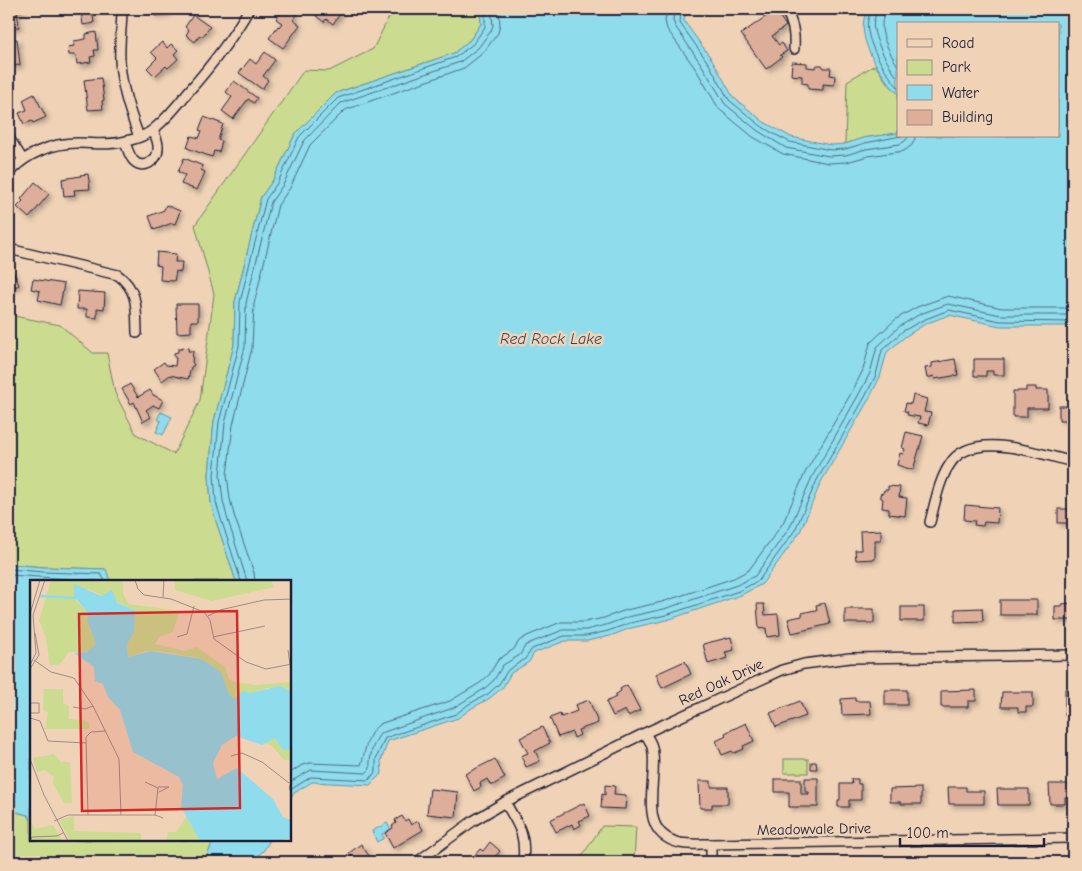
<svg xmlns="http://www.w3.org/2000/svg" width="1082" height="871" font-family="'Comic Neue',sans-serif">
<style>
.green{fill:#cbdb8f;stroke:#767e65}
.water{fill:#8edcec;stroke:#6392a5}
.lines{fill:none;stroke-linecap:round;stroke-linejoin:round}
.shore{stroke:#4d6c82;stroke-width:1}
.building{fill:#ddae9a;stroke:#22223b;filter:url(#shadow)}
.street-casing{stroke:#22223b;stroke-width:12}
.street{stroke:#f0d3b7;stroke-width:9}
.labels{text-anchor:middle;stroke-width:5;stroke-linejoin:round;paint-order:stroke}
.street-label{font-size:15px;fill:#22223b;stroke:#f0d3b7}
.water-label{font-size:16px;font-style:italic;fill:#38475e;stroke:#f0d3b7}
.inset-river{fill:none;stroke:#8edcec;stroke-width:2.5}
.inset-road{fill:none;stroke:#9e8c85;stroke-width:1}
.view{fill:#d62828;fill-opacity:0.15;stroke:#d62828;stroke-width:2.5}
.inset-edge{fill:none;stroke:#22223b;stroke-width:2.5}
</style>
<defs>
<filter id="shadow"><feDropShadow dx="3" dy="3" stdDeviation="2.5" flood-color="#0004"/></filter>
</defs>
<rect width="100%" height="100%" fill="#f0d3b7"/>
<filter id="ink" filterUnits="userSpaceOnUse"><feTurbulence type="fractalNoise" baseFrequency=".02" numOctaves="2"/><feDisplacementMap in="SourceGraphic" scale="10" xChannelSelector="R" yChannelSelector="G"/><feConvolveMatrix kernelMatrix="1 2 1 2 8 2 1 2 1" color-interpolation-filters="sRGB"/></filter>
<g filter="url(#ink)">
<g class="green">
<path d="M392 9H480L481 24 470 40 454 53 336 93 295 134 273 180 261 197 235 302 234 345 214 421 209 475 211 503 216 521 236 581H110L105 569 44 567 9 564V315L60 325 93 353H107L115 393 136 434 174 454 200 400 214 294 195 225 304 70 329 71 373 49 390 15Z"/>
<path d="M875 65 886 81 898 94V133L863 138 845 144 847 81Z"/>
<rect x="784" y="759" width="24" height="14"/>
<path d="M9 812H16L28 815 31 820V840H213V843L205 862H9Z"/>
<path d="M602 826 636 827 634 862H582V856Z"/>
</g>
<g class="water">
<path d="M480 9H686L684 21 713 61 733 97 764 122 791 137 831 145 845 144 863 138 898 133V136H1058V24H898V94C880 75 852 34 868 9H1073V326H1000L949 315 925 324 906 336 887 352 880 377 869 399 821 482 800 532 762 584 741 595 667 620 631 628 610 636 587 641H565L534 653 529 662 511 673 503 687 490 698 472 708 458 718 388 741 381 761 382 773 370 785 312 782 294 793 290 800V581H236L216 521 211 503 209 475 214 421 234 345 235 302 261 197 273 180 295 134 336 93 454 53 470 40 481 24Z"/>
<path d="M161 412 172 417 163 435 156 432 161 421 157 419Z"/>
<path d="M9 564 44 567 106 569 110 581H31V820L28 815 16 812H9Z"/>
<path d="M387 823 391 829 382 834 384 838 377 842 372 831Z"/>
<path d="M213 840H270L264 850 252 862H205Z"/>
</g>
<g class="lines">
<g class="shore">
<path d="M667 9 665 21 667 29 697 71 719 109 753 137 783 154 828 163 847 162 868 156 904 151 912 145 916 136"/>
<path d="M674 9 673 21 675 26 703 67 725 104 758 131 786 148 829 156 846 155 866 149 900 144 905 141 909 136"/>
<path d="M681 9 680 23 709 64 729 100 761 126 774 134 790 142 831 150 846 149 865 143 901 136"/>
<path d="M872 9C871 13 868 16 868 20 864 40 885 72 898 87"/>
<path d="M878 9C878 14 875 15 874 20 870 34 889 67 898 78"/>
<path d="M885 9C885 14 882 19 882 24 881 38 891 55 898 66"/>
<path d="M9 569 43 572 101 574 105 581"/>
<path d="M9 575 98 581"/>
<path d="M241 581 221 519 216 502 214 475 219 422 239 346 240 302 266 199 278 182 299 137 338 98 456 57 473 44 485 27V9"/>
<path d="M247 581 227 517 223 501 220 475 225 423 245 347 246 303 271 202 283 185 304 141 341 103 460 62 478 48 491 31 493 25 491 9"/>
<path d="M255 581 254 573 234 515 230 499 227 475 233 425 252 348 254 304 278 205 290 188 310 145 345 110 464 68 483 53 498 33 500 25 499 9"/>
<path d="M290 773 302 765 310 763 361 765C366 751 366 731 382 723L450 701 480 683 489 675 498 660 514 649 519 641 527 636 561 622H585L604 618 626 610 662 602 734 578 749 570 783 523 805 473 853 390 863 370 870 343 896 319 917 307 948 296 1002 308H1073"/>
<path d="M290 782 311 770 366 773 370 769C369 757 373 742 381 733L453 708 484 689 494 680 503 665 520 655 525 646 530 643 563 630H586L606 625 628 617 664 609 737 585 755 576 790 527 812 477 859 394 870 373 877 347 900 326 920 314 948 304 1001 315H1073"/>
<path d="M290 790 311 777 369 780 376 771V759L385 738 456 714 469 704 488 694 499 684 508 670 525 659 532 649 564 636H586L608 631 630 623 666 615 739 591 759 580 795 530 817 480 865 397 876 375 882 350 903 331 923 320 949 310 1000 321 1073 322"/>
</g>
</g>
<g class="building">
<path d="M9 9H23V11H17L19 27 9 28Z"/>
<path d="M78 9H98L92 10 94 23 83 25 81 11 78 12Z"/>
<path d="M153 9H167L168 12 155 16Z"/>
<path d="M283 9H288L297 15 293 20 300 25 283 48 269 38 278 26 279 27 282 23 276 19Z"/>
<path d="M321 9H343L333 24 326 19 324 22 316 16Z"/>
<path d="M775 10 786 26 772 36 779 45 782 43 787 51 780 55 782 57 766 69 741 34Z"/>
<path d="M193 15 210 27 202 37 200 35 195 42 186 35 189 30 185 27Z"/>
<path d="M96 32 98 50H94L95 56 90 57 91 62 77 64 76 55H69L68 47 74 46V41L86 39V34Z"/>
<path d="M17 39 20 65 9 66V40Z"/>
<path d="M162 42 167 48 171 44 178 50 174 54 178 59 168 68 166 66 155 76 147 68 157 58 151 52Z"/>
<path d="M265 52 275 60 263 76 268 80 262 89 239 73 250 59 256 64Z"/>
<path d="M792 62 807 63V67L815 68 817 65H822L824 68H831L830 75 835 76 834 85 823 84V90L808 89V84L802 83V76L791 75Z"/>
<path d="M101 78 104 100 102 101 103 109 88 110 84 80Z"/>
<path d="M234 81 257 98 254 103 248 99 233 119 222 111 232 97 226 92Z"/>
<path d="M34 94 46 117 33 123 32 121 24 124 19 113 27 110 23 100Z"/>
<path d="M204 117 223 124 218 140 222 141 219 152 214 151 212 157 187 148 191 136 199 138 202 131 199 130Z"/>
<path d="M184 158 203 166 201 170 205 172 197 190 181 184 185 175 178 172Z"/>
<path d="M88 174 90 189 74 190 75 195 64 196 62 179 81 176 80 175Z"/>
<path d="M35 182 49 194 29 218 17 207 23 201 21 199Z"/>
<path d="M166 205 180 211 175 224 172 223 154 230 149 216 164 210Z"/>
<path d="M157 252 176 254 175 262H182L181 272 176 271 174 281 160 280 161 266 156 265Z"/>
<path d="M13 271 19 285 9 290V273Z"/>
<path d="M33 279 64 284 60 305 38 300 40 291 31 289Z"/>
<path d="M78 291 105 293 104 309 97 308V318L87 317V309H77Z"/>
<path d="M176 304H198V321H191V332L177 333Z"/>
<path d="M182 347 189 348 188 351H193L192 362 194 365 191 367 188 379 170 375 162 381 154 369 164 362 166 365 175 366 176 358 174 357V353L178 352V349H182Z"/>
<path d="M955 359 958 375 935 379 934 376 927 378 925 368 932 367V363Z"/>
<path d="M974 359H1004V375H993V371H986V376H974Z"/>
<path d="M130 384 138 397 150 390 153 395 163 400 159 408 153 405 146 410 151 417 143 422 134 402 131 404 122 389Z"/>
<path d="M1026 387H1036V390H1048V408H1027V417H1013V391H1026Z"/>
<path d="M913 395 927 399 924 412 931 413 928 425 918 423 920 417 907 415 908 412 904 411 906 403 911 404Z"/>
<rect x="1059" y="406" width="14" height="14"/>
<path d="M906 432 923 436 913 470 897 465 900 453 903 454 905 449 902 448Z"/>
<path d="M888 486 900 487 899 497 907 498 905 516 889 514V509L882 508 883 499 880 497V494L883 493 884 490H888Z"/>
<path d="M965 505 998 508 997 523 984 522 983 526 974 525 975 521 964 520Z"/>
<rect x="1058" y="509" width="15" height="14"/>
<path d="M881 530V540H875V559L856 560 855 550H861L860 531Z"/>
<rect x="1000" y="600" width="37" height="15"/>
<path d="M825 603 830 624 792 633 788 619 802 616V613L815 610V612L817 611 816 605Z"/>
<path d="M1073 603V620H1055V606H1062V604Z"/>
<path d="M757 604H764L765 615 778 614 780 635 767 637 766 628 759 629Z"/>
<rect x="901" y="607" width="23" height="14"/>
<path d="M982 608 983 621 955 622V609Z"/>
<rect x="845" y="609" width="29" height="14"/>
<path d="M731 637 734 650 725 652 727 658 708 664 703 644Z"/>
<path d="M685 661 691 674 662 688 656 674Z"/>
<path d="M627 685 640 710 628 716 625 710 613 716 606 702 616 697 615 695 621 691 620 689Z"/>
<rect x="1065" y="689" width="8" height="26"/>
<rect x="885" y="690" width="22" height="15"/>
<path d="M976 690V701H968V707H941V691Z"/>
<path d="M1002 692H1033V707H1026V712H1018V707H1001Z"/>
<path d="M855 698V701H870L871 714 842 715 841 699Z"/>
<path d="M589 700 598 723 578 730 580 735 574 738 572 732 558 737 550 718 560 714 561 717 577 711 575 705Z"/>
<path d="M800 701 806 716 776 727 770 713Z"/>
<path d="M746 723 754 741 743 746 744 749 734 753 732 751 722 755 716 741 726 736 725 733Z"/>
<path d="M542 727 550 743 535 751 540 761 526 767 521 756 528 753 520 738Z"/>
<path d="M495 759 505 778 491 786 487 779 480 783 481 787 474 791 465 774Z"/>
<path d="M811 762H816L817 769H811Z"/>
<path d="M805 778H818V807H789V792H775V779H801V794H809V792H805Z"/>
<path d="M851 779H858V784H861V800H849V807H838V800H840V784H852Z"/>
<path d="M699 781H711V787H728V804H712V808H700Z"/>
<path d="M1049 784H1073V797H1065V804H1050Z"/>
<path d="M605 785 615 786 614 794 626 795 625 809 601 808 602 794 605 795Z"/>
<path d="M948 787H966V791H984V804H949Z"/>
<path d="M921 788V804H901V802H890V789Z"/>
<path d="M430 789 458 792 456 817 427 814Z"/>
<path d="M997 789H1029V805H998Z"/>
<path d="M584 803 590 816 579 821 581 825 574 829 572 824 556 832 550 820Z"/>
<path d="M402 816 405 821 408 819 411 825 418 821 423 830 393 848 385 833 393 828 392 826 396 823 395 820Z"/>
<path d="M490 842 500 851 493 859 495 861 494 862H473L476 858 474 856 480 849 483 851Z"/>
<path d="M361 844 371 859 366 862H345L352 857 349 853Z"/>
</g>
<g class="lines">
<g class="street-casing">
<g id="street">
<path d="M122 9C122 26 119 43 120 60 121 87 130 112 139 137"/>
<path d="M785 9C793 22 795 33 794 49"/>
<path d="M9 138 23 160"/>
<path d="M125 142C127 148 129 155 133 160 142 171 158 161 158 149 159 142 155 136 153 130"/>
<path d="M9 173C25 154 52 143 77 143 93 143 110 146 126 141 136 139 147 135 154 129 167 118 178 105 188 92 211 66 232 39 249 9"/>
<path d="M9 249 118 275C139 291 136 310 137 333"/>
<path d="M930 522C935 503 939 480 950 464 972 429 1041 454 1073 462"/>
<path d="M645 733C647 737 651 742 652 747 660 778 633 832 680 843 690 845 701 844 711 844L1073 838"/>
<path d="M505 802C519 826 526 834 523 862"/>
<path d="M417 862 473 821 505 802 645 733 782 670 804 664 850 658 1073 655"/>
<path d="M711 862V844"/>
</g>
</g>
<use href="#street" class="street"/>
</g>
</g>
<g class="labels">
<g class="street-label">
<text transform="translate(721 682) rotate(-25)" y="5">Red Oak Drive</text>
<text transform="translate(814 829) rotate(-1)" y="5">Meadowvale Drive</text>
</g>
<g class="water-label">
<text x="551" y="344">Red Rock Lake</text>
</g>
</g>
<g transform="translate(30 580)">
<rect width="261" height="261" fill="#f0d3b7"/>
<path d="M21 0H93V14L99 24 150 31 143 52 129 57 125 64 154 71 167 67 195 87 199 99 205 102 226 105 261 102V111L237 108 204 119 199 114 191 92 172 79 131 71H116L98 77 97 64 105 30 58 9 46 20 59 34 60 49 66 64 57 72H39L30 84 20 86 16 58 9 41ZM145 0H241L244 7 182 21 145 10ZM14 109H33V123L39 126V139L53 140 59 143V149H15L18 133 13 129ZM245 158 252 169 261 171V180H254L242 166 234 163ZM24 174 31 182H40L42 223H34L23 204 24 197 15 190 7 192 3 178ZM44 236V251L111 253V261H40L29 240ZM156 237 170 261H136L138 252H146ZM0 241 5 249 23 245 33 261H0Z" fill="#cbdb8f"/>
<path d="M44 4 71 16 82 10 87 23 105 30 104 52 97 64 98 77 121 71 172 79 191 92 199 114 204 119 213 111 220 113 250 106 261 111V171L252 169 245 158 232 165 206 156 192 165 183 183 187 199 207 188 243 219 253 237 261 240V258L246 261H170L151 227 153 205 149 197 103 172 90 130 78 117 73 104 65 101 64 87 44 73 57 72 66 64 57 40 59 34 44 16Z" fill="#8edcec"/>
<path class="inset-river" d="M10 16 46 18"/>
<path class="inset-road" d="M105 0 108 9 114 15 141 19 174 32 180 40 184 59 216 82 236 89 262 84M133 17 134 0M0 34 10 0M178 36 190 30 234 20 262 19M147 57 157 54 164 26M183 57 235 46M258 70 260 85M4 80 21 92 44 98 63 126 89 179 91 235M0 85 6 73 3 35 15 0M0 89 9 75 5 53M0 123H9V133H0M43 127 55 129 63 126M0 138 10 141 18 161 56 163M201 176 212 173 232 182 259 203M0 179 14 215 38 261M262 200 259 208 262 215M115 202 128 208 125 235M128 207H139L129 212M58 235 56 157 61 152 76 151M24 241 38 235H125L133 238M0 260 2 257 27 256 33 253"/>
<path class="view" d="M207 31 210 228 52 231 49 34Z"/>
<rect width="261" height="261" class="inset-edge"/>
</g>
<rect width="1082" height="871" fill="none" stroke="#f0d3b7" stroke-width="30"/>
<rect x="15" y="15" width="1052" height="841" fill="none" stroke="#22223b" stroke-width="2" filter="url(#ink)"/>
<rect x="897" y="22" width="162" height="115" fill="#f0d3b7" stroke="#9e8c85"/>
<rect x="907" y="39" width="25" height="8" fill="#f0d3b7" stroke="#9e8c85"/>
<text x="942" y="48" font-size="15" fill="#22223b">Road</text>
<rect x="907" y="60" width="25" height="15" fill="#cbdb8f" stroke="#9e8c85"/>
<text x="942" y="72" font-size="15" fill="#22223b">Park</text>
<rect x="907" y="85" width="25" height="15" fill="#8edcec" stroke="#9e8c85"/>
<text x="942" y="98" font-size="15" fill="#22223b">Water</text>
<rect x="907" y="110" width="25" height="15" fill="#ddae9a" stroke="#9e8c85"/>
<text x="942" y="122" font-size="15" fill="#22223b">Building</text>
<path d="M900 838v8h144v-8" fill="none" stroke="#22223b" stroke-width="2.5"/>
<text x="907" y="838" font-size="15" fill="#22223b" stroke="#f0d3b7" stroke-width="4" paint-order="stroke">100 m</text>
</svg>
